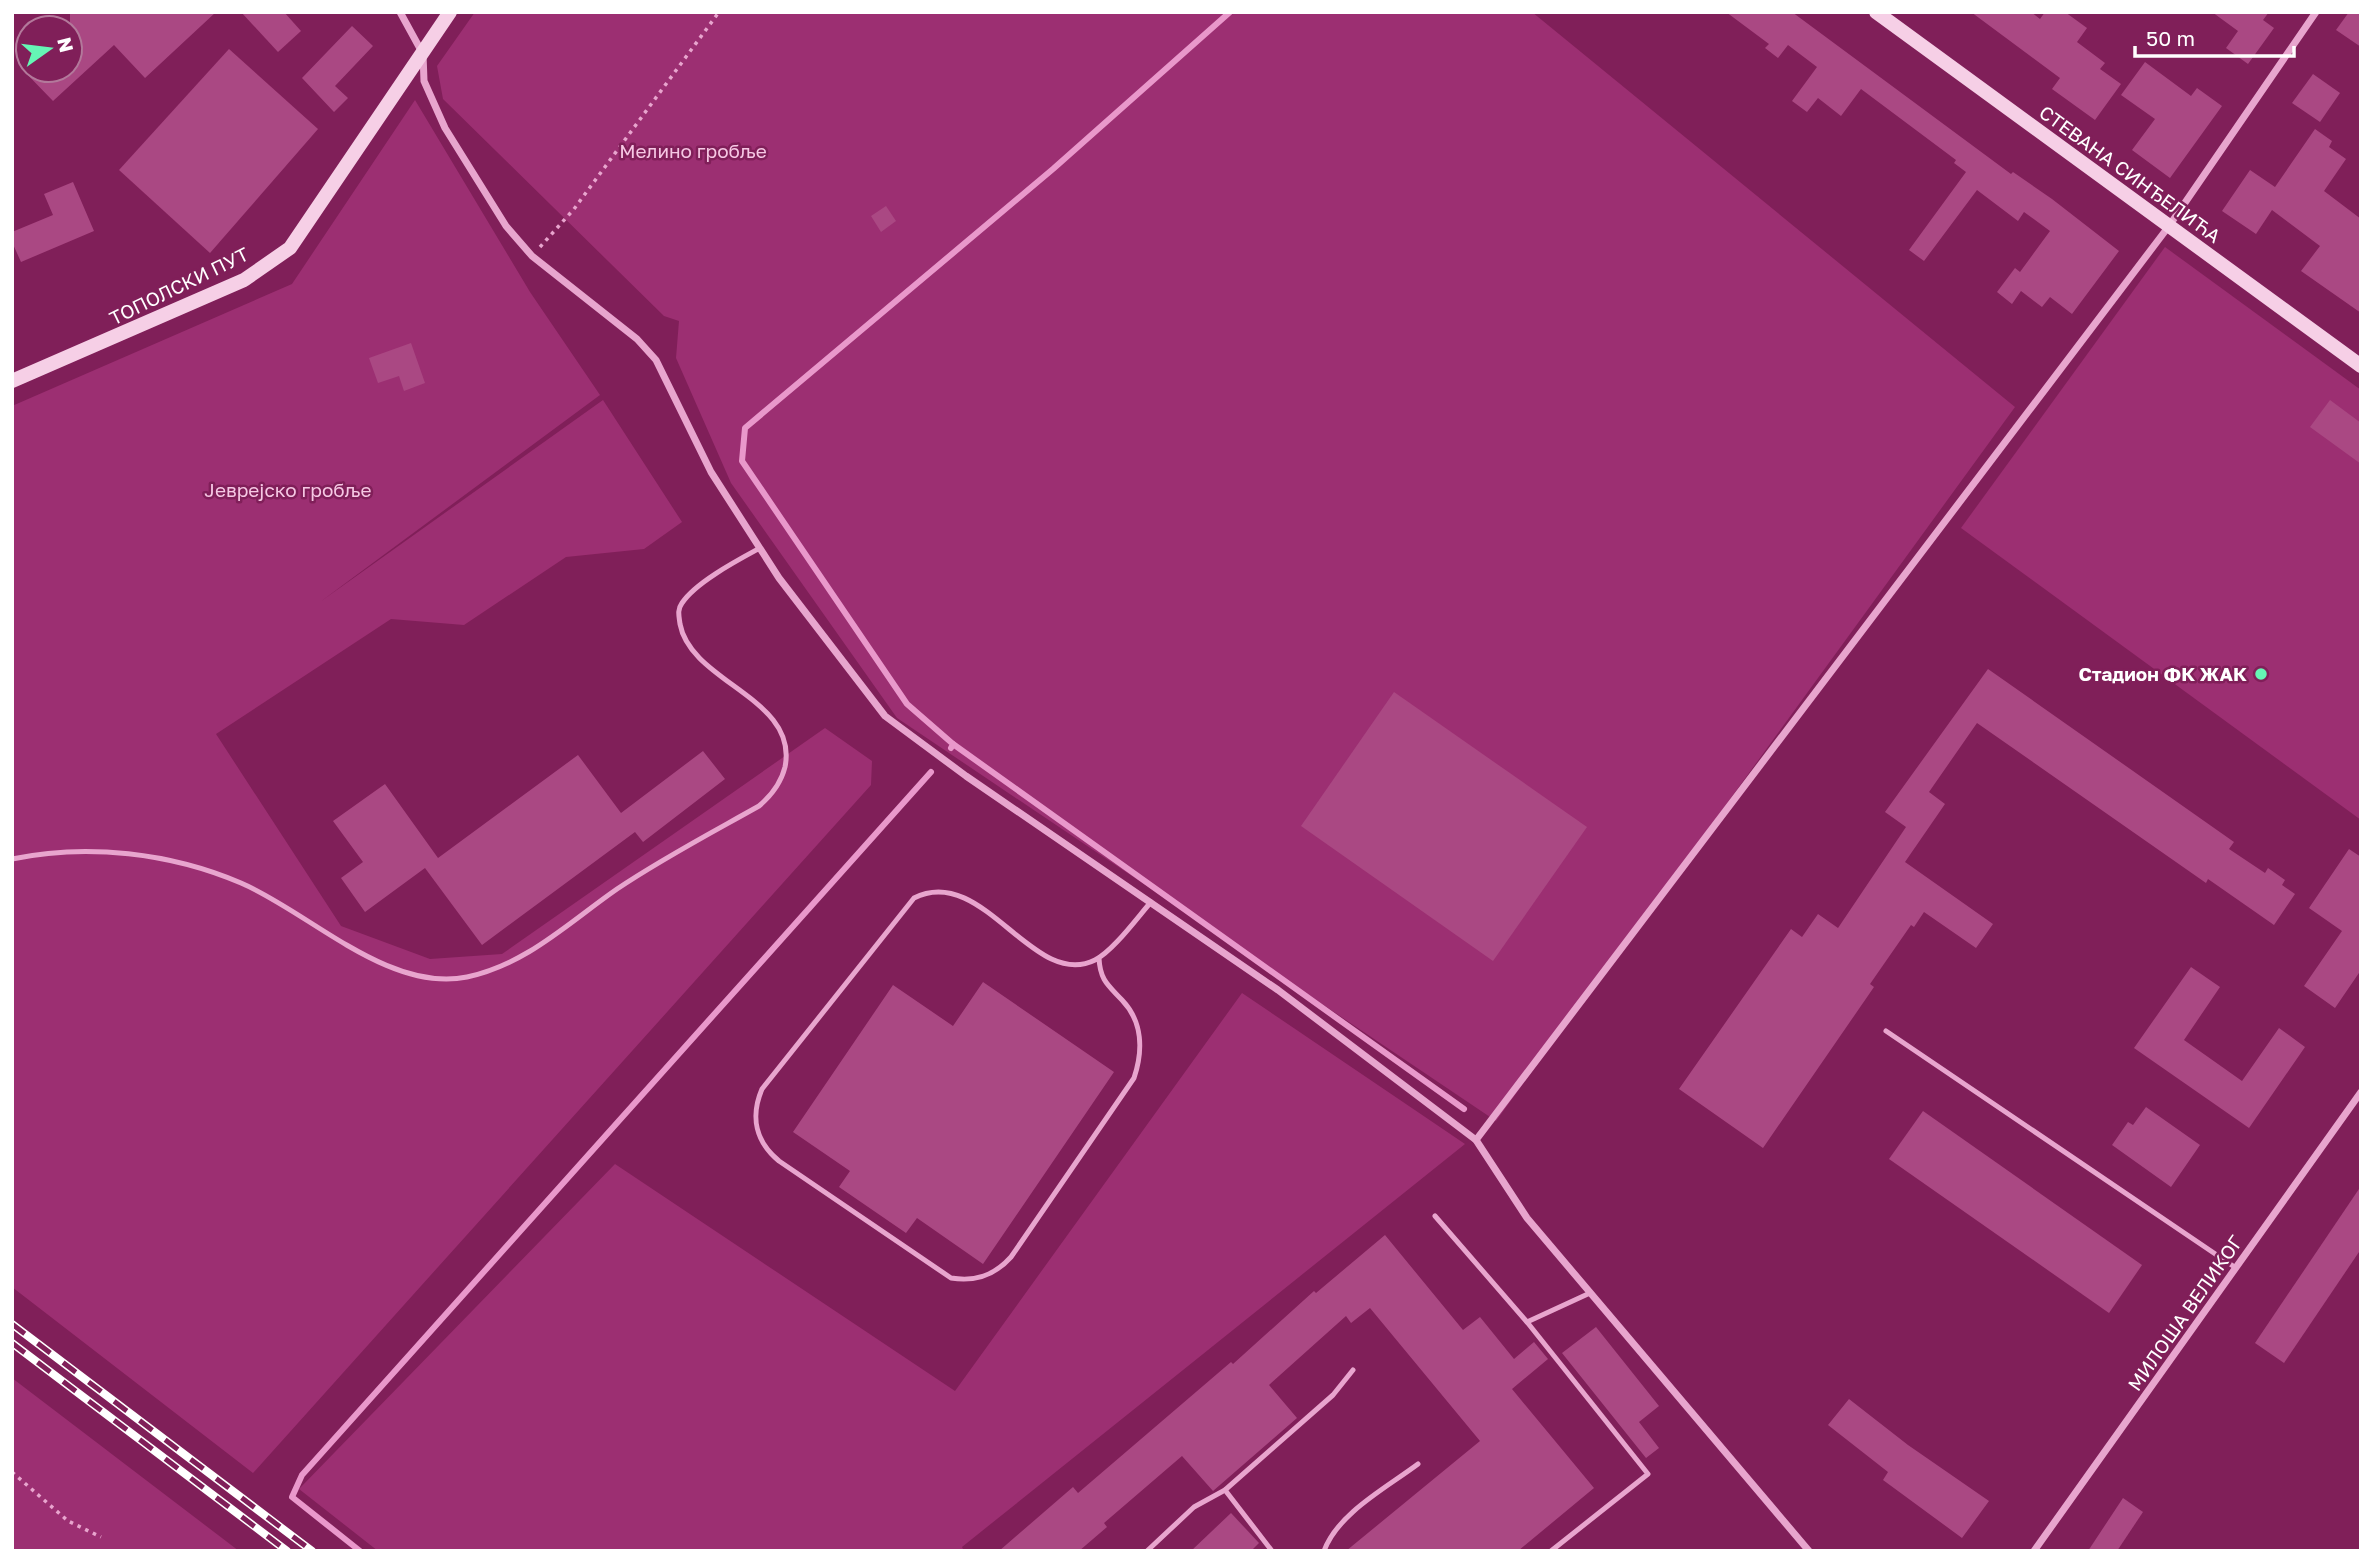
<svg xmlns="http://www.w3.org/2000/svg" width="2373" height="1563" font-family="'Golos Text',sans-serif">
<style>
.green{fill:#9c2f72}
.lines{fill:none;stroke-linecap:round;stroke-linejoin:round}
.stream{stroke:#e998cb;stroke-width:6}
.building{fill:#aa4883}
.path{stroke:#e8a5ce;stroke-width:3.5;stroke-dasharray:3.5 5;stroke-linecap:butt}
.lane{stroke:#e8a5ce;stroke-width:5}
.street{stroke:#e8a5ce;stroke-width:7}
.secondary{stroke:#f6cfe6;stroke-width:14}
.rail-casing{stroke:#fff;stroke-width:8}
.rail{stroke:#801f59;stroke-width:5;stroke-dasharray:16;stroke-linecap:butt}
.poi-dot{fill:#65f6b5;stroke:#801f59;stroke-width:2.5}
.labels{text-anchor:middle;stroke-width:5;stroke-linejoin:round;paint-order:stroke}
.park-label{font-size:19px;fill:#f6c8e4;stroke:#801f59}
.street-label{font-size:19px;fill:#fff;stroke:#801f59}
.poi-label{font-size:19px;font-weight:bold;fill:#fff;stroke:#801f59;text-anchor:end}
</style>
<rect width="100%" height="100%" fill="#801f59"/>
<g class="green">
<path d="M475 12H1532L2015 407 1496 1121 897 718 731 483 676 358 679 321 664 316 443 99 437 66Z"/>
<path d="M415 100 530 292 600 395 320 602 603 400 682 522 644 549 566 557 464 625 391 619 216 734 341 926 430 959 502 954 825 728 872 761 871 785 253 1473 12 1287V406L292 284Z"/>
<path d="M2165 247 2361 390V820L1961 528Z"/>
<path d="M1242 993 1465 1144 962 1547 964 1551H378L299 1489 615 1164 955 1391Z"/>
<path d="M12 1378 239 1551H12Z"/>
</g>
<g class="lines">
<g class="stream">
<path d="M953 744 1464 1109"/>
<path d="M951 748 953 744 907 704 742 461 745 428 1053 169 1230 12"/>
<path d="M360 1551 292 1497 302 1475 931 772"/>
</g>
</g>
<g class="building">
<path d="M70 12H216L145 78 114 45 53 101 23 70H70Z"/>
<path d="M241 12H284L301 31 278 52Z"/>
<path d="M1726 12H1792L2011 174 2013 172 2052 199 2119 251 2072 314 2050 297 2042 307 2021 291 2012 304 1997 292 2015 268 2020 272 2050 231 2024 212 2018 221 1977 190 1924 261 1909 250 1966 172 1954 163 1956 160 1861 89 1841 116 1818 98 1807 112 1792 101 1817 67 1788 45 1778 58 1765 48 1769 44Z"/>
<path d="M1971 12H2031L2040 19 2045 12H2065L2087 28 2077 42 2105 63 2100 69 2121 84 2095 120 2052 89 2060 78Z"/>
<path d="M2212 12H2269L2263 20 2274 28 2248 64 2226 48 2238 31Z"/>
<path d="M2349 12H2361V47L2336 30Z"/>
<path d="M352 26 373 46 335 86 348 98 334 112 302 78Z"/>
<path d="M229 49 318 129 210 253 119 170Z"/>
<path d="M2145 62 2191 96 2197 88 2222 106 2170 178 2132 150 2155 119 2121 95Z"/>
<path d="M2313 74 2340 93 2320 122 2292 103Z"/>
<path d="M2315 129 2332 141 2329 147 2346 159 2324 191 2361 219V313L2301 271 2320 246 2272 210 2256 234 2222 211 2250 170 2275 187Z"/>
<path d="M73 182 94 231 21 262 12 242V232L53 215 44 194Z"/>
<path d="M886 206 896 221 881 232 871 216Z"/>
<path d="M411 343 425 383 404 391 399 376 378 383 369 358Z"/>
<path d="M2330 400 2361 423V464L2310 427Z"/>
<path d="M1988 669 2234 842 2229 849 2265 873 2268 868 2285 880 2282 885 2295 894 2274 925 2208 879 2206 883 1977 723 1929 792 1945 804 1905 862 1993 924 1976 948 1924 912 1914 927 1911 925 1870 984 1874 987 1763 1148 1679 1089 1791 929 1802 937 1818 914 1838 928 1906 827 1885 812Z"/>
<path d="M1394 692 1587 827 1493 961 1301 826Z"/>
<path d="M703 751 725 779 643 842 635 832 482 945 425 868 365 912 341 878 363 862 333 821 385 784 438 858 578 755 621 813Z"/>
<path d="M2349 849 2361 857V970L2335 1008 2304 986 2342 931 2309 908Z"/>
<path d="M2191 967 2220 987 2184 1040 2242 1081 2279 1028 2305 1047 2249 1128 2134 1048Z"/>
<path d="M983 982 1114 1072 983 1264 917 1218 906 1233 839 1187 850 1171 793 1132 893 985 953 1026Z"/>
<path d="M2146 1107 2200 1145 2171 1187 2112 1145 2128 1122 2133 1125Z"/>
<path d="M1923 1111 2142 1265 2109 1313 1889 1159Z"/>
<path d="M2361 1186V1249L2284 1363 2255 1343Z"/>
<path d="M1385 1235 1463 1330 1480 1317 1514 1359 1534 1342 1548 1359 1512 1389 1594 1488 1518 1551H1346L1480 1441 1370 1308 1351 1323 1346 1316 1269 1385 1297 1418 1213 1491 1182 1456 1104 1523 1107 1527 1079 1551H999L1073 1487 1078 1493 1231 1362 1233 1364 1314 1291 1316 1293Z"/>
<path d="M1596 1327 1659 1406 1639 1422 1659 1448 1646 1458 1562 1353Z"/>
<path d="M1849 1399 1908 1445 1989 1501 1962 1538 1883 1480 1888 1472 1828 1425Z"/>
<path d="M2123 1498 2143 1512 2117 1551H2088Z"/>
<path d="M1231 1513 1259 1543 1251 1551H1191Z"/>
</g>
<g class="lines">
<g class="path">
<path d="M540 247 574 209 719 12"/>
<path d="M12 1472 68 1521 101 1537"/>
</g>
<g class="lane">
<path d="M12 859C87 843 171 853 241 883 309 912 388 993 467 977 527 964 568 923 617 889 663 858 711 833 759 806 772 795 781 783 785 767 799 698 691 683 680 624 679 616 677 610 682 603 696 582 738 560 760 548"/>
<path d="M1099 958C1100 980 1108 985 1122 1000 1143 1022 1143 1051 1134 1078L1011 1257C994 1276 975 1282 951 1278L779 1161C756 1142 750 1117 762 1089L914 898C983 863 1033 991 1095 960 1113 951 1137 918 1151 902"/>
<path d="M1886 1031 2236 1268"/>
<path d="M1435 1216 1527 1322 1648 1474 1551 1551"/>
<path d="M1527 1322 1590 1293"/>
<path d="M1225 1490 1272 1551"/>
<path d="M1147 1551 1194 1507 1225 1490 1333 1395 1353 1370"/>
<path d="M1324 1551C1338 1513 1386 1488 1418 1464"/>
</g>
<g class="street">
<path d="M400 12 423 54 424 81 445 128 506 226 532 256 637 339 656 360 711 472 779 578 885 716 966 776 1278 990 1476 1140 1527 1218 1809 1551"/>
<path d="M1476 1140 2169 226 2316 12"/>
<path d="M2034 1551 2361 1092"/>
</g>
<g class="secondary">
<path d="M1876 12 2361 366"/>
<path d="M12 381 244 280 290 248 450 12"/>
</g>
<g class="rail-casing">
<g id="rail">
<path d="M12 1324 312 1551"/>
<path d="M12 1343 287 1551"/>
</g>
</g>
<use href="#rail" class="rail"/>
</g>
<circle class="poi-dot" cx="2261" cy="674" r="7"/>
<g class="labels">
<g class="park-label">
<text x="693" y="158">Мелино гробље</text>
<text x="288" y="497">Јеврејско гробље</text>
</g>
<g class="street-label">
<text transform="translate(2130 174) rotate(36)" y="7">СТЕВАНА СИНЂЕЛИЋА</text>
<text transform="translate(179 286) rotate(-26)" y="7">ТОПОЛСКИ ПУТ</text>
<text transform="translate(2185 1313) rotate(-55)" y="7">МИЛОША ВЕЛИКОГ</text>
</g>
<g class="poi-label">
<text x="2247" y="681">Стадион ФК ЖАК</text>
</g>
</g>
<rect width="2373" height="1563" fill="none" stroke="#ffffff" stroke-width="28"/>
<g transform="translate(49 49) rotate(76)"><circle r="33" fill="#801f59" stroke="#b3799b" stroke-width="2"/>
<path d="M0-5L12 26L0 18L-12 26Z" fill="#65f6b5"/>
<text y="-10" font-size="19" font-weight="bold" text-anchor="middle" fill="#ffffff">N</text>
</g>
<path d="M2135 46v10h159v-10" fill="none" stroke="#ffffff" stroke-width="3.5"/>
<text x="2146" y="46" font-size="21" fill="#ffffff" stroke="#801f59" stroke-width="5" paint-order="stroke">50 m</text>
</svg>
